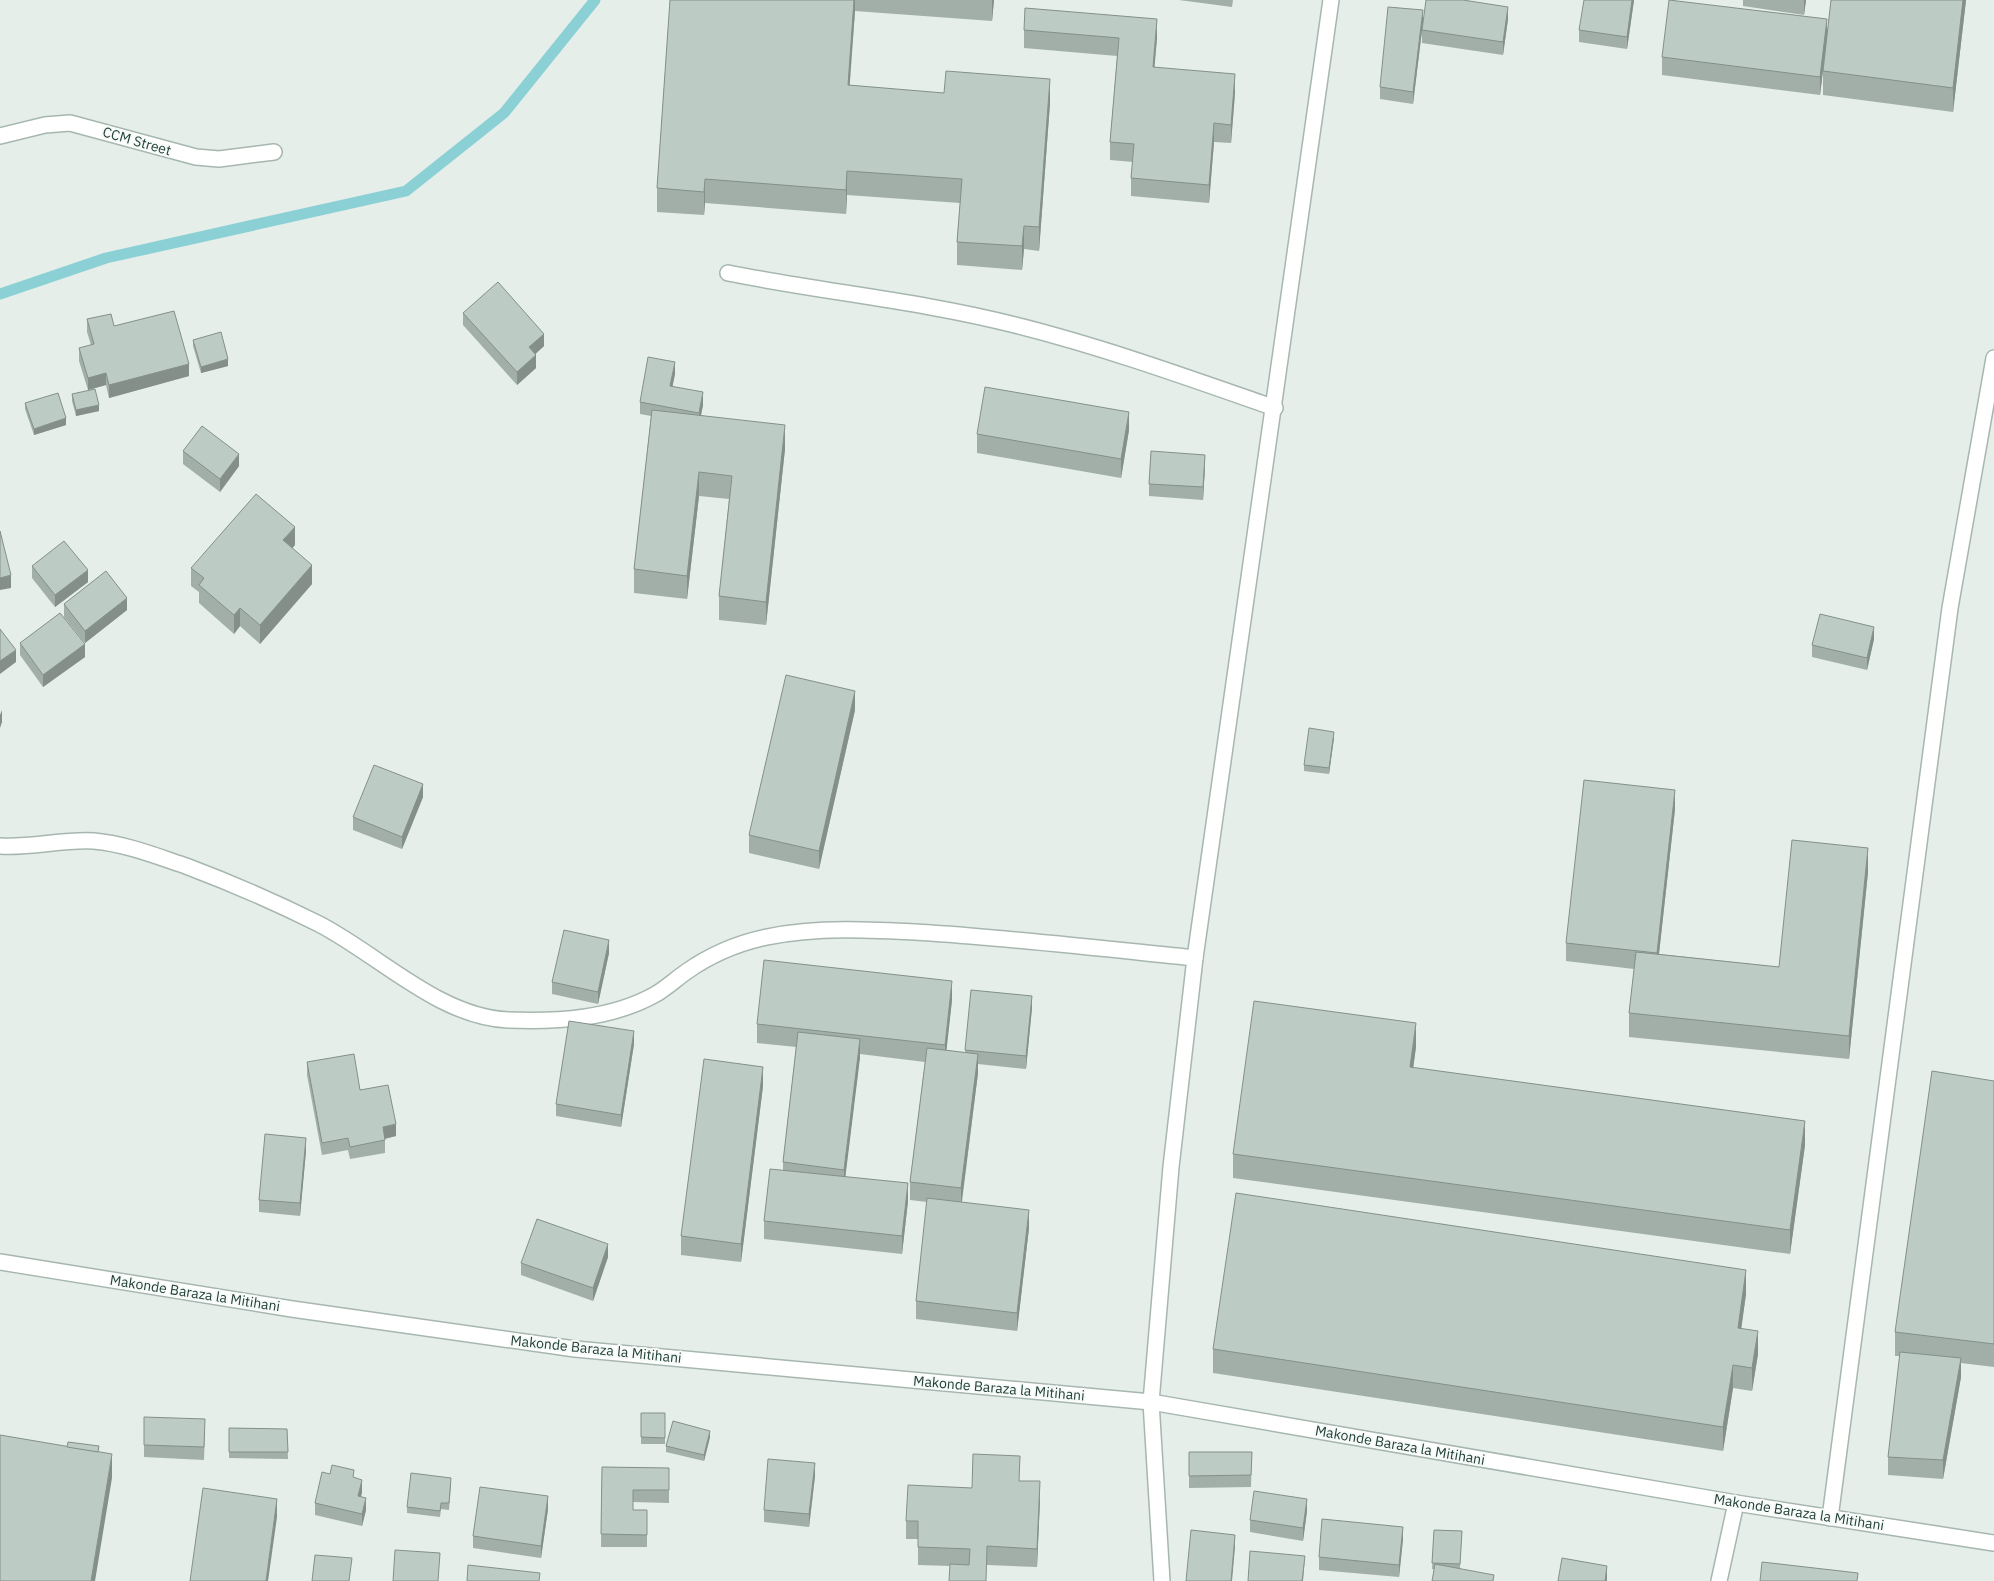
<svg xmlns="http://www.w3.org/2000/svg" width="1994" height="1581" font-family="'IBM Plex Sans',sans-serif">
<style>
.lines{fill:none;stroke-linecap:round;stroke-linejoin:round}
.stream{stroke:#8bd0d5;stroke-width:11}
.service-casing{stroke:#a7b7b0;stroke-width:18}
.minor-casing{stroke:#a7b7b0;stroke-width:18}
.service{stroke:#fff;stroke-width:15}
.minor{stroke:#fff;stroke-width:15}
.wall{fill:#a2afa9}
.shaded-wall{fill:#848f8a}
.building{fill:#bcccc5;stroke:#848f8a}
.labels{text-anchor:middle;stroke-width:4;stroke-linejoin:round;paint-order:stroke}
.street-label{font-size:14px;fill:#234136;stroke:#f6faf8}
</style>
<rect width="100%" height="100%" fill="#e5eee9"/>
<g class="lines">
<path class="stream" d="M0 294 106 258 406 191 504 113 595 0"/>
<g class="service-casing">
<g id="service">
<path d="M0 136 45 125 70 123 196 157 219 159 274 152"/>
<path d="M728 273C823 292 921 301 1015 325 1103 347 1189 378 1275 408"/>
<path d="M0 846C32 848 63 839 94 841 126 844 156 856 186 866 231 883 275 902 319 924 379 955 439 1017 508 1020 557 1022 612 1019 656 994 666 988 676 979 686 972 710 955 738 943 767 937 820 926 877 930 931 933 1019 939 1107 949 1195 958"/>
<path d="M1151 1402 1171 1167 1195 958 1331 0"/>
<path d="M1830 1518 1950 608 1994 358"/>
</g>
</g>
<g class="minor-casing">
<g id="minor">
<path d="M0 1262 292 1309 575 1349 1151 1402 1736 1503 1994 1543"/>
<path d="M1151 1402 1162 1581"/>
<path d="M1719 1581 1736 1503"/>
</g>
</g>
<use href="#service" class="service"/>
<use href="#minor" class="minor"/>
</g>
<g class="wall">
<path d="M670 0H994L992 21 855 11 849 85 1050 103 1039 251 1024 249 1022 270 957 265V242L960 203 847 195 846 214 705 203 704 215 657 212V188Z"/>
<path d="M1179 0H1233L1232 7Z"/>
<path d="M1634 0 1627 49 1579 42V30Z"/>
<path d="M1743 0H1806L1804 15 1743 6Z"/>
<path d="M1831 0H1966L1953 112 1823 95V71Z"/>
<path d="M1508 19 1503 55 1422 43V30Z"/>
<path d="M1423 22 1413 104 1380 99V87Z"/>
<path d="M1024 30 1157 38 1154 67 1235 93 1231 143 1214 142 1209 203 1131 196V178L1133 162 1110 160V142L1117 56 1024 48Z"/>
<path d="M1827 38 1820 95 1662 75V57Z"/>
<path d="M463 313 544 346 535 354 536 368 517 385 463 325Z"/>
<path d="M87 319 114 326 189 376 109 398 106 385 88 390 79 361V348L91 345 87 332Z"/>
<path d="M193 340 228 366 201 373 193 346Z"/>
<path d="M675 374 672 387 703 405 701 415 785 449 766 625 719 620V596L729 499 699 496 687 599 634 593V569L651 416 640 414V402Z"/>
<path d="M72 394 99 411 76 416 72 401Z"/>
<path d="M25 403 66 425 34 435 25 409Z"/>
<path d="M1129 430 1121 478 977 453V434Z"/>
<path d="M183 451 239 466 220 492 183 464Z"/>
<path d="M1205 467 1203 500 1149 496V484Z"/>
<path d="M295 545 292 548 312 584 260 644 240 626 234 634 199 603V592L191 586V568Z"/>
<path d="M32 566 88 582 55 607 32 578Z"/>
<path d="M64 604 127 610 85 643 64 617Z"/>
<path d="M1874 639 1867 670 1812 657V645Z"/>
<path d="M20 643 85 657 43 687 20 655Z"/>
<path d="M855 710 819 869 749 853V835Z"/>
<path d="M1334 738 1329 774 1304 771V765Z"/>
<path d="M423 797 402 849 353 830V817Z"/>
<path d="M1675 809 1659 954 1779 967 1868 872 1849 1059 1629 1037V1013L1634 969 1566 961V943Z"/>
<path d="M609 953 598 1004 552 994V982Z"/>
<path d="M971 990 1032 1008 1026 1069 978 1064V1073L962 1202 1029 1228 1017 1331 916 1319V1301L927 1202 910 1200V1182L925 1062 860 1054 845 1177 908 1201 902 1254 764 1239V1221L783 1170V1162L796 1047 757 1043V1024L952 1000 946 1050 965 1053Z"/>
<path d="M634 1044 621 1127 556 1116V1104Z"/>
<path d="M1416 1047 1413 1068 1805 1145 1790 1254 1233 1178V1154Z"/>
<path d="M307 1062 360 1090 396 1136 385 1139V1153L350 1159 348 1150 322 1155 307 1075Z"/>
<path d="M1994 1081V1367L1961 1363V1377L1943 1479 1888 1475V1457L1900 1356H1895V1332Z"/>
<path d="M763 1086 741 1262 681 1255V1236Z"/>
<path d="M306 1151 300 1216 259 1212V1200Z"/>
<path d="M608 1257 593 1301 521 1275V1263Z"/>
<path d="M1746 1294 1741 1329 1758 1354 1752 1391 1733 1388 1723 1451 1213 1373V1349Z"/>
<path d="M641 1413 665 1438V1444H641Z"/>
<path d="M144 1417 205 1431 204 1460 144 1457Z"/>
<path d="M229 1428 287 1429 288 1459 229 1458Z"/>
<path d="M710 1437 704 1461 666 1452V1446Z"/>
<path d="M1189 1452H1252L1251 1487 1189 1488Z"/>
<path d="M602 1467 669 1468V1503L633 1502V1510H647V1547H601Z"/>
<path d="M330 1474 354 1478 362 1492 361 1497 366 1510 362 1526 315 1515V1503Z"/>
<path d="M815 1476 809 1527 764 1522V1510Z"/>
<path d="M1020 1481 1040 1500 1037 1567 987 1565 950 1566 918 1565V1539H906V1521L972 1488Z"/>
<path d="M451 1484 449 1510 441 1509 440 1517 407 1513V1507Z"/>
<path d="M548 1509 541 1558 473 1548V1536Z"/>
<path d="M1307 1511 1303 1541 1250 1532V1520Z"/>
<path d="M1434 1530 1462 1531 1460 1569 1494 1581 1432 1569Z"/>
<path d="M1403 1539 1399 1577 1319 1570V1557Z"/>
</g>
<g class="shaded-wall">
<path d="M854 0H855V11L848 109V85Z"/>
<path d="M992 0H994L992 21Z"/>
<path d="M1632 0H1634L1627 49V37Z"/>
<path d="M1804 0H1806L1804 15Z"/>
<path d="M1963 0H1966L1953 112V88Z"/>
<path d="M1508 7V19L1503 55V42Z"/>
<path d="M1423 10V22L1413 104V92Z"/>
<path d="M1157 19V38L1153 85V67Z"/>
<path d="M1827 19V38L1820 95V77Z"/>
<path d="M1235 74V93L1231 143V125Z"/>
<path d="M1050 79V103L1039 251V227Z"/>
<path d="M1214 123V142L1209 203V185Z"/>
<path d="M847 171V195L846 214V190Z"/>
<path d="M705 179V203L704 215V192Z"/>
<path d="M1024 226V249L1022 270V246Z"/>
<path d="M544 334V346L529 360V347Z"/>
<path d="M536 355V368L517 385V372Z"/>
<path d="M228 359V366L201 373V367Z"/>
<path d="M675 362V374L670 399V386Z"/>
<path d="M189 364V376L109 398V385Z"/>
<path d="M106 373V385L88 390V378Z"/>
<path d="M703 392V405L699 425V413Z"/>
<path d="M99 405V411L76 416V410Z"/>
<path d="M1129 412V430L1121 478V459Z"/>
<path d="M66 418V425L34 435V429Z"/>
<path d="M785 425V449L766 625V602Z"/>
<path d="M239 454V466L220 492V479Z"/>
<path d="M1205 455V467L1203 500V487Z"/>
<path d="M699 472V496L687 599V576Z"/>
<path d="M295 527V545L283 559V540Z"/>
<path d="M312 565V584L260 644V625Z"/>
<path d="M88 570V582L55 607V595Z"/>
<path d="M11 575V588L0 590V578Z"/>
<path d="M127 598V610L85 643V631Z"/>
<path d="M240 608V626L234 634V615Z"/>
<path d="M1874 627V639L1867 670V658Z"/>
<path d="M85 644V657L43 687V675Z"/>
<path d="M16 650V662L0 674V661Z"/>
<path d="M855 691V710L819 869V851Z"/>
<path d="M2 710V722L0 728V715Z"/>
<path d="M1334 732V738L1329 774V768Z"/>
<path d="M423 784V797L402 849V837Z"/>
<path d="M1675 790V809L1657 971V953Z"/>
<path d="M1868 848V872L1849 1059V1036Z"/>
<path d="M609 940V953L598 1004V992Z"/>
<path d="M952 981V1000L945 1064V1045Z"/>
<path d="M1032 996V1008L1026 1069V1056Z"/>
<path d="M1416 1023V1047L1410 1091V1067Z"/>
<path d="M634 1031V1044L621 1127V1115Z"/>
<path d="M860 1039V1058L844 1188V1170Z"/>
<path d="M978 1054V1073L961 1206V1188Z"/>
<path d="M763 1067V1086L741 1262V1244Z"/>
<path d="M1805 1121V1145L1790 1254V1230Z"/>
<path d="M396 1124V1136L383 1139V1127Z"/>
<path d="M306 1138V1151L300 1216V1203Z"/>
<path d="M908 1183V1201L902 1254V1236Z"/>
<path d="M1029 1210V1228L1017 1331V1313Z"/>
<path d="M608 1244V1257L593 1301V1288Z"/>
<path d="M1746 1270V1294L1738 1352V1328Z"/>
<path d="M1758 1331V1354L1752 1391V1368Z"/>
<path d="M1961 1358V1377L1943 1479V1460Z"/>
<path d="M1733 1365V1388L1723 1451V1427Z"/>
<path d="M710 1431V1437L704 1461V1455Z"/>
<path d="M112 1454V1478L95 1581H91Z"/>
<path d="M815 1463V1476L809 1527V1514Z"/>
<path d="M362 1480V1492L358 1509V1496Z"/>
<path d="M1040 1481V1500L1037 1567V1549Z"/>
<path d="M548 1496V1509L541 1558V1546Z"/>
<path d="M366 1498V1510L362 1526V1514Z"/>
<path d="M277 1499V1517L268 1581H266Z"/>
<path d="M1307 1499V1511L1303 1541V1528Z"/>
<path d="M1403 1527V1539L1399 1577V1565Z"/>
<path d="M1235 1535V1547L1232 1581H1231Z"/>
<path d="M1305 1556 1303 1581H1302Z"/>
<path d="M1607 1566V1581H1605Z"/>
</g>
<g class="building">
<path d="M670 0H854L848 85 944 93 946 71 1050 79 1039 227 1024 226 1022 246 957 242 962 179 847 171 846 190 705 179 704 192 657 188Z"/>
<path d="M1426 0H1463L1508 7 1503 42 1422 30Z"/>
<path d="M1584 0H1632L1627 37 1579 30Z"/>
<path d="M1669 0 1827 19 1820 77 1662 57Z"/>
<path d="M1831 0H1963L1953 88 1823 71Z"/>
<path d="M1388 7 1423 10 1413 92 1380 87Z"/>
<path d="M1025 8 1157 19 1153 67 1235 74 1231 125 1214 123 1209 185 1131 178 1134 144 1110 142 1119 38 1024 30Z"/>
<path d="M498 282 544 334 529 347 536 355 517 372 463 313Z"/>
<path d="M174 311 189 364 109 385 106 373 88 378 79 348 94 344 87 319 111 314 114 326Z"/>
<path d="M221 332 228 359 201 367 193 340Z"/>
<path d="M648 357 675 362 670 386 703 392 699 413 640 402Z"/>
<path d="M985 387 1129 412 1121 459 977 434Z"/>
<path d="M95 389 99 405 76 410 72 394Z"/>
<path d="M58 393 66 418 34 429 25 403Z"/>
<path d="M652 410 785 425 766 602 719 596 732 476 699 472 687 576 634 569Z"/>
<path d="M202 426 239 454 220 479 183 451Z"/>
<path d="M1151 451 1205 455 1203 487 1149 484Z"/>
<path d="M256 494 295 527 283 540 312 565 260 625 240 608 234 615 199 585 204 578 191 568Z"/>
<path d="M0 531 11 575 0 578Z"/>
<path d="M64 541 88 570 55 595 32 566Z"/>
<path d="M106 571 127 598 85 631 64 604Z"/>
<path d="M60 613 85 644 43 675 20 643Z"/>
<path d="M1820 614 1874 627 1867 658 1812 645Z"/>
<path d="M0 629 16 650 0 661Z"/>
<path d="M786 675 855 691 819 851 749 835Z"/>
<path d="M1309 728 1334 732 1329 768 1304 765Z"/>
<path d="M374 765 423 784 402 837 353 817Z"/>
<path d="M1584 780 1675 790 1657 953 1566 943Z"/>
<path d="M1792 840 1868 848 1849 1036 1629 1013 1636 952 1779 967Z"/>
<path d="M564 930 609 940 598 992 552 982Z"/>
<path d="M764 960 952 981 945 1045 757 1024Z"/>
<path d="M971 990 1032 996 1026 1056 965 1050Z"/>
<path d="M1254 1001 1416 1023 1410 1067 1805 1121 1790 1230 1233 1154Z"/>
<path d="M569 1021 634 1031 621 1115 556 1104Z"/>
<path d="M798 1032 860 1039 844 1170 783 1162Z"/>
<path d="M927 1048 978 1054 961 1188 910 1182Z"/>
<path d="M354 1054 360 1090 388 1085 396 1124 383 1127 385 1140 350 1147 348 1138 322 1143 307 1062Z"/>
<path d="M704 1059 763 1067 741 1244 681 1236Z"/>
<path d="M1932 1071 1994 1081V1344L1895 1332Z"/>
<path d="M265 1134 306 1138 300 1203 259 1200Z"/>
<path d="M770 1169 908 1183 902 1236 764 1221Z"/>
<path d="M1236 1193 1746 1270 1738 1328 1758 1331 1752 1368 1733 1365 1723 1427 1213 1349Z"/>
<path d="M927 1198 1029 1210 1017 1313 916 1301Z"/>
<path d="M537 1219 608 1244 593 1288 521 1263Z"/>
<path d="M1900 1352 1961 1358 1943 1460 1888 1457Z"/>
<path d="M641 1413H665V1438L641 1437Z"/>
<path d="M144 1417 205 1419 204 1447 144 1445Z"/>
<path d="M673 1421 710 1431 704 1455 666 1446Z"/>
<path d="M229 1428 287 1429 288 1452H229Z"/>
<path d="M0 1435 112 1454 91 1581H0Z"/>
<path d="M68 1442 99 1446 98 1452 67 1447Z"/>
<path d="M1189 1452H1252L1251 1475 1189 1476Z"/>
<path d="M973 1454 1020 1456 1019 1481H1040L1037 1549 987 1546 986 1581H949L950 1564 969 1565 970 1549 918 1547V1521H906L908 1485 972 1488Z"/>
<path d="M768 1459 815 1463 809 1514 764 1510Z"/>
<path d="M332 1465 354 1470 353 1477 362 1480 358 1496 366 1498 362 1514 315 1503 322 1472 330 1474Z"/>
<path d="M602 1467 669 1468V1490H633V1510H647V1535L601 1534Z"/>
<path d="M411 1473 451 1478 449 1503H441L440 1511 407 1507Z"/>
<path d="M480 1487 548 1496 541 1546 473 1536Z"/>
<path d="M203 1488 277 1499 266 1581H190Z"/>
<path d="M1254 1491 1307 1499 1303 1528 1250 1520Z"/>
<path d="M1322 1519 1403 1527 1399 1565 1319 1557Z"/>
<path d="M1191 1530 1235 1535 1231 1581H1186Z"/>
<path d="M1434 1530 1462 1531 1460 1564 1432 1563Z"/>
<path d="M395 1550 440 1553 438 1581H393Z"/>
<path d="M1250 1551 1305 1556 1302 1581H1248Z"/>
<path d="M315 1555 352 1558 349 1581H312Z"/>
<path d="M1562 1558 1607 1566 1605 1581H1558Z"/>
<path d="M1762 1562 1858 1573 1857 1581H1760Z"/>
<path d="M1435 1564 1494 1575 1493 1581H1432Z"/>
<path d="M468 1565 540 1573 539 1581H467Z"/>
</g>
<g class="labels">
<g class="street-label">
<text transform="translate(137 141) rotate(16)" y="5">CCM Street</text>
<text transform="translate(195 1293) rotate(9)" y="5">Makonde Baraza la Mitihani</text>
<text transform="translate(596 1349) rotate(6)" y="5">Makonde Baraza la Mitihani</text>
<text transform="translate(999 1388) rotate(5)" y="5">Makonde Baraza la Mitihani</text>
<text transform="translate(1400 1445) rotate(10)" y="5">Makonde Baraza la Mitihani</text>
<text transform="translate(1799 1512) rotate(9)" y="5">Makonde Baraza la Mitihani</text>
</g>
</g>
</svg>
